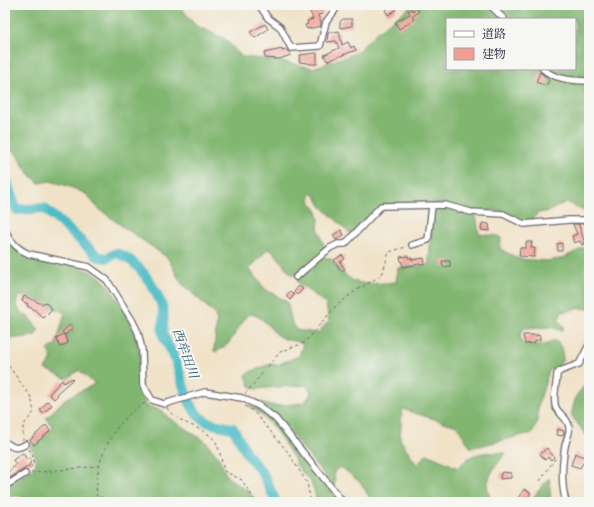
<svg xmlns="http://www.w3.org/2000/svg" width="594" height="507" font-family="'Sorts Mill Goudy','Noto Serif JP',serif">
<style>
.forest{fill:#81b671;stroke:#526c56;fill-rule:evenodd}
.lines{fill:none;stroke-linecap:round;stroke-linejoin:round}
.river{stroke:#4ebcc6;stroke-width:10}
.building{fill:#f29e94}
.minor-casing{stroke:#6a656c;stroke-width:8}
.path{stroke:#6a656c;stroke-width:1;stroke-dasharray:3 3;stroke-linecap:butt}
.minor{stroke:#fff;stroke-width:5.5}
.labels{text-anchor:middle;stroke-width:4;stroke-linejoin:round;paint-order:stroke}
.water-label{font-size:13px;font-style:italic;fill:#31586c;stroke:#f6f6f2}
</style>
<rect width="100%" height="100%" fill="#f6f6f2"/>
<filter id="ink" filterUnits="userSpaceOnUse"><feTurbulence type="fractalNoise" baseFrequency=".025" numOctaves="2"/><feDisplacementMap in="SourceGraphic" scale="8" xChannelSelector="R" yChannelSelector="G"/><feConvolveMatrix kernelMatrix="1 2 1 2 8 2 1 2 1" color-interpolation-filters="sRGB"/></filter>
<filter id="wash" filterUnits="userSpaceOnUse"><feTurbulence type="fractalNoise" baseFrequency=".012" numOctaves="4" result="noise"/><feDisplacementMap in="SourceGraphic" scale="16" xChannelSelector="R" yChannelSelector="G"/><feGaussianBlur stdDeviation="0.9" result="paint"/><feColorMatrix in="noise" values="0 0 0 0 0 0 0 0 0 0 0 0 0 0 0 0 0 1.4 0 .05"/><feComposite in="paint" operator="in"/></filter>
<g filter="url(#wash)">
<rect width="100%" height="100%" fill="#f0e2c7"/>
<g class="forest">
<path d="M5 5H179L195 25 225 39 242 57 273 60 313 68 356 53 377 32 413 5H589V214L567 202C553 207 553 212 537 213L533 220 525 223 502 211 471 210 447 204H384L351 234 321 206 316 196 311 193 310 196 311 203 317 210 319 220 318 228 325 249 294 276C283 269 280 254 268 249L249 269 265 289 287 302 292 323 296 330 318 333 329 321 326 304 297 282 298 279 318 258H330C353 288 360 285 396 282L398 268 428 265C431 253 430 216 434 208L445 207 476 215 479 234 498 236 501 238 500 249 519 259 546 261 561 259 589 245V309L581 308 562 312 558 320 564 326 562 331 551 327 524 328 520 336 522 344C534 345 545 348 554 340 562 345 562 351 563 360L558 366 549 371 538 405 537 423 532 433 471 448 457 426 402 409 400 439 417 465 427 454 458 468C474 450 483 453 506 453 495 466 478 486 494 502H372L361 483 341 467 336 469 334 473 335 484 332 485 278 417 253 400 274 406 302 403 307 400 311 393 307 385 254 389 250 386 246 375 250 372 270 364 277 365 299 356 303 344C296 340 286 341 279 336 269 329 263 314 248 314L228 344 216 352 214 351 217 321 214 313 181 283 168 258 111 218 97 207 86 194 68 186 50 181 39 183C34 178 29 174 25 168 18 159 19 150 5 149ZM447 19H575V69H447Z"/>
<path d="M5 236C32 275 78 253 105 282 119 297 139 334 140 355 141 373 138 389 146 406L163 411 166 416 206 442 219 458 227 477 248 491 256 502H33L19 496 5 497C7 493 8 487 10 485 22 471 48 472 30 447L53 428 46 418 65 399 95 384 79 370 67 379 45 369 52 359 48 350 56 344 65 313 30 297 19 296 16 303 20 312 28 317 39 329 35 336 9 339 6 347 9 355 5 368Z"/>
<path d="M585 385 589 387V439L571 415 576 396Z"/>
<path d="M249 405 265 412 275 421 341 502H316C315 483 309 481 298 467 295 463 294 458 291 454 279 433 268 419 249 405Z"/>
<path d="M549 478 551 502H527L531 500Z"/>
</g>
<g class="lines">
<path class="river" d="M5 175 11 195 17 210 44 208 99 257 107 258 116 253C137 258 158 290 163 310 165 318 161 327 163 335 166 342 171 350 174 357 182 376 185 404 201 418 209 425 223 426 233 428L247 454 263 474 276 502"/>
</g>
<g id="blocks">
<g class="building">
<path d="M312 5H320L323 14 318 15 321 23V26L307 29 305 25 308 24 307 21 313 19 308 7Z"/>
<path d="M394 5 396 10 388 15 385 10Z"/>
<path d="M416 8 419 11 412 17 414 20 399 29 395 22 408 15 410 14 408 11 412 9 413 11Z"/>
<path d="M343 19H352V26L340 28V22Z"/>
<path d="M265 24 268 29 255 38 250 32Z"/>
<path d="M339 31 342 45 348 42 351 48 354 46 356 50 327 61 324 55 339 48 336 41 327 42 328 33Z"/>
<path d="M282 49V51L287 50 291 55 279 59 265 58 264 53Z"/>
<path d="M317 53V64H309L308 63 299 62 300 55Z"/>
<path d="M540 72 549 80 546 86 536 82Z"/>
<path d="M482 223 489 224 490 231 481 230Z"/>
<path d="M573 224H579L585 244 582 245 580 241 574 243 572 236 577 234Z"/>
<path d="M341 230 344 235 336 240 333 235Z"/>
<path d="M526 242H532L531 248H535L534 257 519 256 520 248H526Z"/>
<path d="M562 243V251H558L557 244Z"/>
<path d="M342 255 345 259 340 262 345 269 341 271 334 260Z"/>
<path d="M408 256V258H412V260L424 258 425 263 403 267 400 257Z"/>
<path d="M442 261H450V266L443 267Z"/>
<path d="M299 286 303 289 297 295 294 292Z"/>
<path d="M290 291 294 295 290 300 286 296Z"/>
<path d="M24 296 42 304 45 302 52 309 43 318 35 310 27 306 28 304 22 301Z"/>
<path d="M70 325 73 328 65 335 62 332Z"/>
<path d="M64 334 68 343 60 347 56 338Z"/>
<path d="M523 335H537L540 336V340H535V343L525 344Z"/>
<path d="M72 378 73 379 57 393 58 395 54 399 49 394 62 380 64 383Z"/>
<path d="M48 401 52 405 43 414 40 410Z"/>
<path d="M46 425 50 431 34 445 30 440Z"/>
<path d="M558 429 564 431 563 436 557 435Z"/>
<path d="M547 448 554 457 551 460 548 457 545 460 540 454Z"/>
<path d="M23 453 27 460 30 458 31 461 29 466 5 481V475L16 465 13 460Z"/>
<path d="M575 453 586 458 580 468 571 465Z"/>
<path d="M503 472 511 473V478L500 479 501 473Z"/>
<path d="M524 489 531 493 525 502 518 498Z"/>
</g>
</g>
</g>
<g filter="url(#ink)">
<use href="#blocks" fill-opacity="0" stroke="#6a656c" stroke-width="1"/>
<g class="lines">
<g class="minor-casing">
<g id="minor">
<path d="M259 5 268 18 280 27 291 48 320 46 326 22 335 10 334 5"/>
<path d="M490 5 504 19"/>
<path d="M543 69C554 79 574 81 589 81"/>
<path d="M5 230C11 242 17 249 29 254L89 267 107 280 132 320 138 332 142 350 143 385 152 400 164 404 205 392 242 398 259 406 276 419 343 502"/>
<path d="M412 245 428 240 432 206"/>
<path d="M296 277 330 248 338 244H345L381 206 445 205 471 212 503 214 524 224 569 220H589"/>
<path d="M5 442C13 448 17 450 26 444"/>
<path d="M5 486 25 474"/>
<path d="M566 502C561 485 562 464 565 446 566 440 570 434 569 428 569 419 560 415 556 408 552 399 557 383 557 374L560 371 579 364 589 345"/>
</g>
</g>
<g class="path">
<path d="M5 361 31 397 34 412 23 426V440"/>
<path d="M245 394 280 352 304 343 335 307 354 292 382 275 389 252 406 247"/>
<path d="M245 406 253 411 288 452 307 483 311 502"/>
<path d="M167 408C177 425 209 427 217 444 220 452 222 463 224 471L242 480 256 502"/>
<path d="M29 449 32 454 34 462 29 470"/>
<path d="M31 473 99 466"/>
<path d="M540 481 557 456"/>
<path d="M114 502 113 500 97 496 96 494C97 484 97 473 100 463 107 439 124 413 147 402"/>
</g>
<use href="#minor" class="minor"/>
</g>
</g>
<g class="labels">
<g class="water-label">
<text transform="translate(186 353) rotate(70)" y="5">西牟田川</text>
</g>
</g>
<rect width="594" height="507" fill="none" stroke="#f6f6f2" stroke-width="20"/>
<rect x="446" y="18" width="130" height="52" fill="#f6f6f2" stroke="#a1a1a9"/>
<rect x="454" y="31" width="20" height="6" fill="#ffffff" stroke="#a1a1a9"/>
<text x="482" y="38" font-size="12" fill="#22223b">道路</text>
<rect x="454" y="48" width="20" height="12" fill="#f29e94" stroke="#a1a1a9"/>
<text x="482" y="58" font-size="12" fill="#22223b">建物</text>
</svg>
